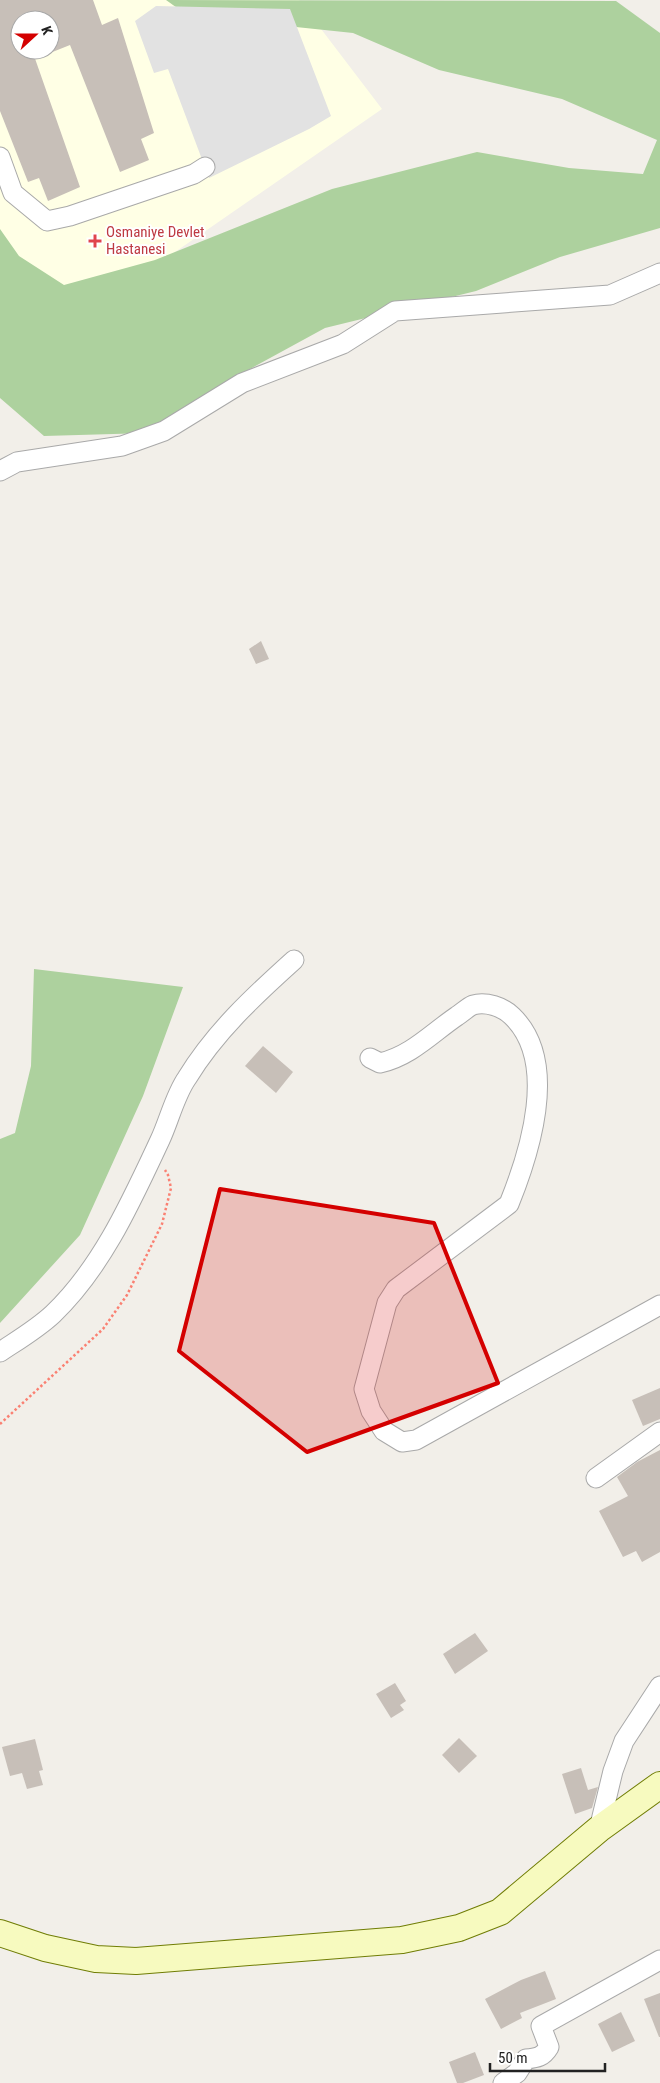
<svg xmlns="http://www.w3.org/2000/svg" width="660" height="2083" font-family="'Roboto Condensed',sans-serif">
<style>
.education{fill:#ffffe5;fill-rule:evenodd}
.forest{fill:#add19e}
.parking{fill:#e2e2e2}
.building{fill:#c7bfb8}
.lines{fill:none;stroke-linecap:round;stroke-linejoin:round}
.street-casing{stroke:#a9a9a9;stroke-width:21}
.secondary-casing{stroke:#707d05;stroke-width:28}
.path{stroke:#fa8072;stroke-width:2.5;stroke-dasharray:2.5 2.5;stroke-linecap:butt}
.street{stroke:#fff;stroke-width:19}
.secondary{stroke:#f7fabf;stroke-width:26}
.marked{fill:#d40000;fill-opacity:0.2;stroke:#d40000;stroke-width:4;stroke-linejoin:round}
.health-dot{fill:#e0444e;stroke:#fff;stroke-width:2}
.labels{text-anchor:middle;stroke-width:4;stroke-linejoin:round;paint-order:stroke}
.health-label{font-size:15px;fill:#be3a42;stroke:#fff;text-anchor:start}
</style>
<rect width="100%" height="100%" fill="#f2efe9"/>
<path class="education" d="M0 0H299L382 109 0 373ZM20 20H50V50H20Z"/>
<g class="forest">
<path d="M166 0 616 1 660 33V228L560 257 476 291 325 328 228 381 148 433 44 436 0 398V229L19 256 64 285 155 260 332 189 477 152 569 168 643 174 657 140 562 99 439 70 353 33 277 25H201Z"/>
<path d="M34 969 183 987 143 1096 80 1235 0 1323V1139L15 1133 31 1066Z"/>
</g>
<path class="parking" d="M156 6 290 9 331 116 309 129 209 178 168 69 154 73 135 21Z"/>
<g class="building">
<path d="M0 0H93L102 25 118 18 154 133 141 139 149 160 120 172 70 45 50 53V20H20V50H32L80 187 48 201 39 178 28 182 0 111Z"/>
<path d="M261 641 269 659 256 664 249 649Z"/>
<path d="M263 1046 293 1072 276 1093 245 1066Z"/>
<path d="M660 1388V1419L643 1426 632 1400Z"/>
<path d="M660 1450V1552L642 1562 636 1551 623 1557 599 1511 628 1496 617 1477 637 1462Z"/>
<path d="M475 1633 488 1651 455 1674 443 1654Z"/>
<path d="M395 1683 406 1701 400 1705 404 1710 391 1718 376 1694Z"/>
<path d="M459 1738 477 1756 459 1773 442 1755Z"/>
<path d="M35 1739 43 1770 39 1771 43 1785 27 1789 22 1773 10 1776 2 1747Z"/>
<path d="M581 1768 588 1790 598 1787 592 1808 575 1814 562 1774Z"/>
<path d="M545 1971 556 1999 520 2013 522 2018 501 2029 485 1999 521 1980Z"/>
<path d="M660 1993V2037H659L644 1999Z"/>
<path d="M621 2012 635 2041 612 2052 598 2024Z"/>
<path d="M475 2052 484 2075 463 2083H457L449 2062Z"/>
</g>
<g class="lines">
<g class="street-casing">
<g id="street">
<path d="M0 157 13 193 47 221 70 216 194 174 205 167"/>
<path d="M0 471 17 462 122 446 164 431 242 383 343 344 395 311 610 295 660 273"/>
<path d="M370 1058 380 1063C411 1056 432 1033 457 1016 462 1013 468 1007 473 1005 486 1001 503 1007 512 1016 559 1061 530 1152 509 1204L396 1289 387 1303 364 1389 371 1411 384 1431 402 1442 416 1440 660 1305"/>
<path d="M0 1352C18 1340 37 1329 53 1314 102 1267 131 1202 160 1140 169 1121 175 1095 187 1078 215 1032 254 996 294 960"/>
<path d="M596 1478 660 1432"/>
<path d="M599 1829 613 1771 624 1741 660 1686"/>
<path d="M503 2083 517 2073 526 2059C537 2058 543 2057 549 2047L541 2026 660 1960"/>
</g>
</g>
<g class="secondary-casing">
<path id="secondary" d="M0 1933 45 1948 96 1959 136 1961 402 1940 459 1928 500 1912 599 1829 660 1785"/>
</g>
<path class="path" d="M0 1424 103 1329 127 1295 162 1224 171 1188 168 1175 165 1170"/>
<use href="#street" class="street"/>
<use href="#secondary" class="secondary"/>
</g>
<path class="marked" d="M220 1189 434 1223 498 1383 307 1452 179 1351Z"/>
<path class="health-dot" d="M92.5 233.5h5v5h5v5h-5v5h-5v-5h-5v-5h5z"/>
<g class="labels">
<g class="health-label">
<text x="106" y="237">Osmaniye Devlet<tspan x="106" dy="17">Hastanesi</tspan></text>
</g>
</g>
<g transform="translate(35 35) rotate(69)"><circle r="24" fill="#ffffff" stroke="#a7a7a7"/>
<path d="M0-4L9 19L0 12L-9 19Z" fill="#d40000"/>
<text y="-8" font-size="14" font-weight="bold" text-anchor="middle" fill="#222222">K</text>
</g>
<path d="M490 2063v8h115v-8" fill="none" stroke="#222222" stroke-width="2.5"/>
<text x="498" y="2063" font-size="15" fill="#222222" stroke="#ffffff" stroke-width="4" paint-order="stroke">50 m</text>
</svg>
